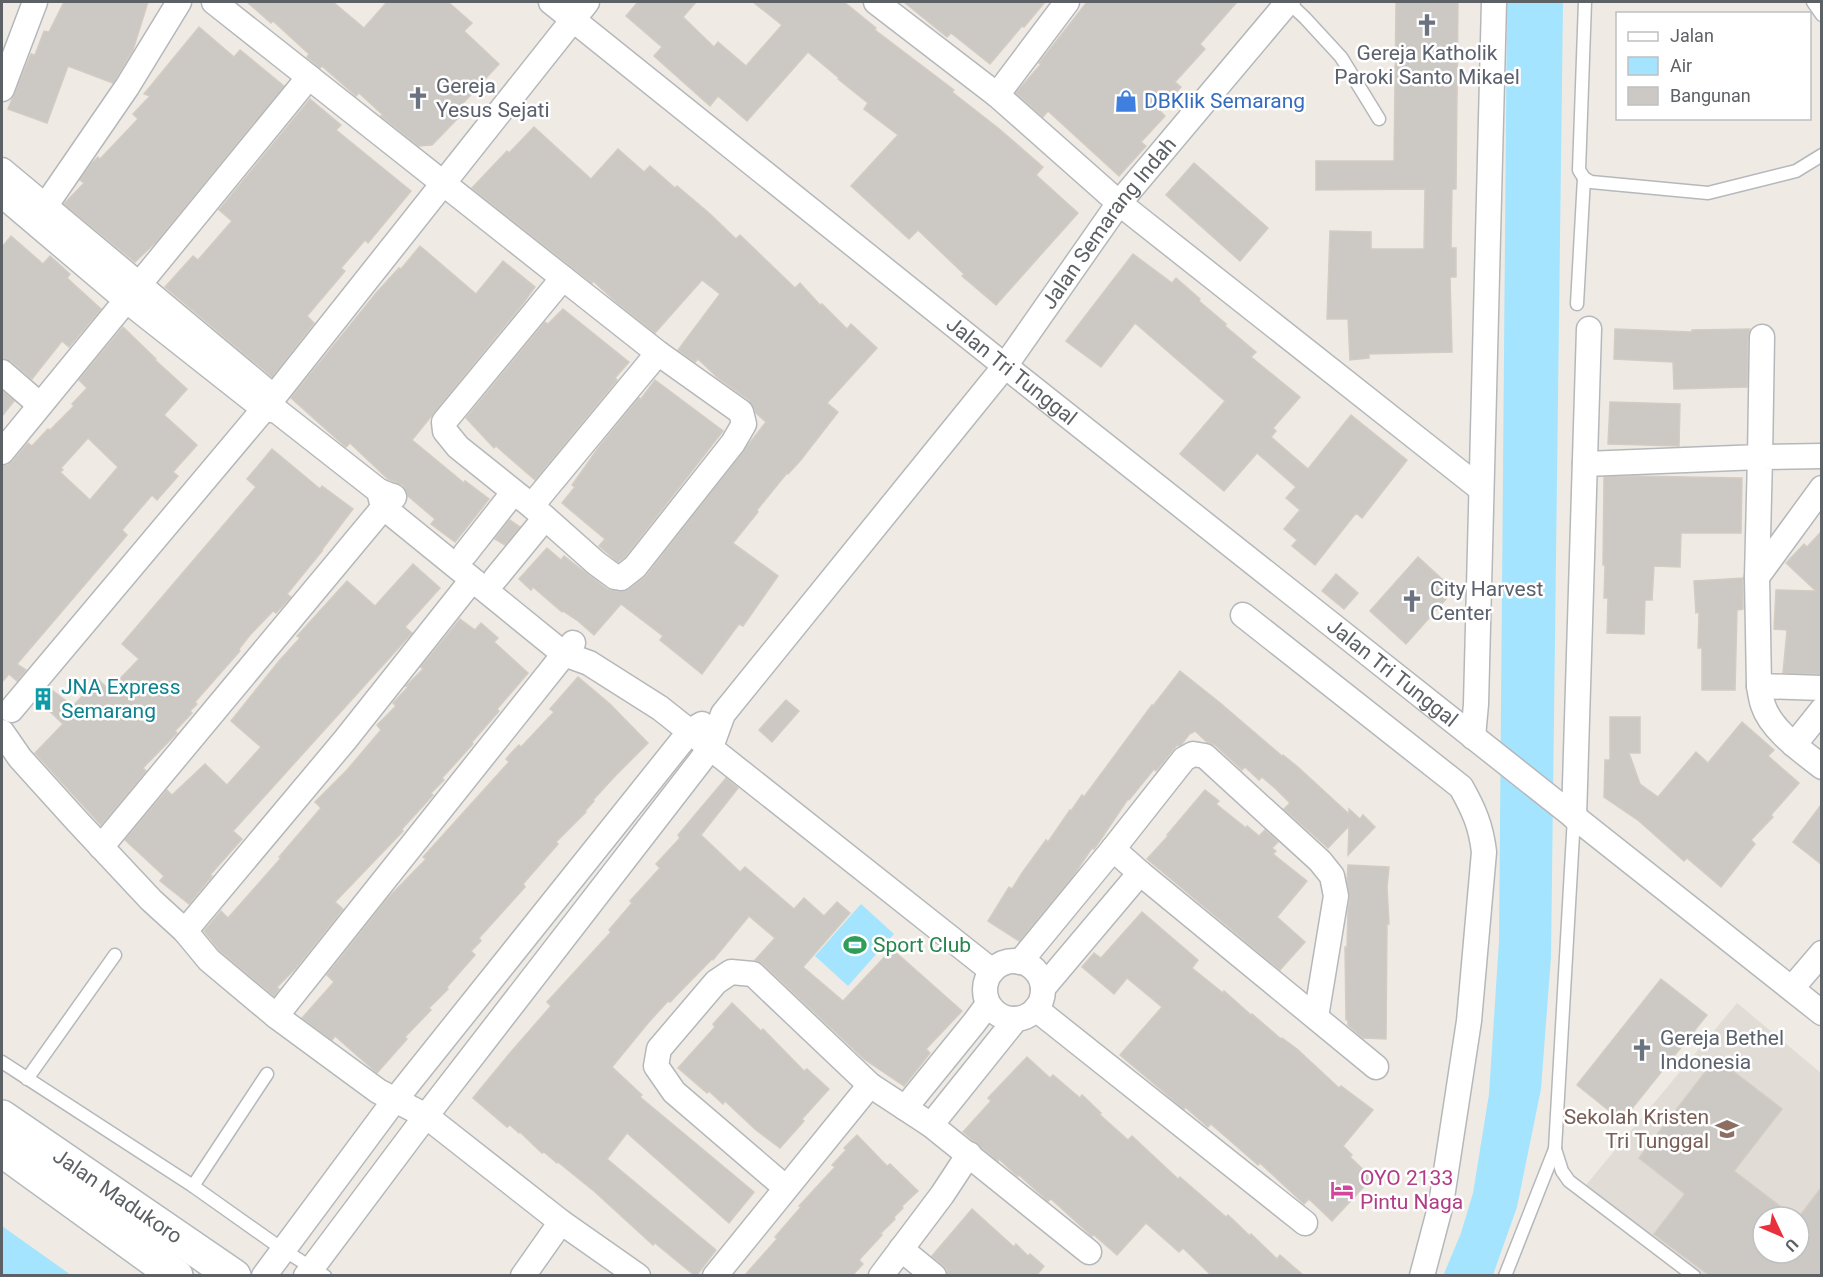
<svg xmlns="http://www.w3.org/2000/svg" width="1823" height="1277" font-family="Roboto,sans-serif">
<style>
.education{fill:#e1dcd5;fill-rule:evenodd}
.water{fill:#a5e4fe}
.building{fill:#ccc8c3;stroke:#d3ccc3;stroke-width:1.5;fill-rule:evenodd}
.lines{fill:none;stroke-linecap:round;stroke-linejoin:round}
.lane-casing{stroke:#b5b8bb;stroke-width:15}
.street-casing{stroke:#b5b8bb;stroke-width:27}
.secondary-casing{stroke:#b3b8bc;stroke-width:36}
.lane{stroke:#fff;stroke-width:12}
.street{stroke:#fff;stroke-width:24}
.secondary{stroke:#fff;stroke-width:33}
.labels{text-anchor:middle;stroke-width:5;stroke-linejoin:round;paint-order:stroke}
.worship-label{font-size:21px;fill:#5b616d;stroke:#fff;text-anchor:start}
.shop-label{font-size:21px;fill:#366cbe;stroke:#fff;text-anchor:start}
.street-label{font-size:21px;fill:#5c6165;stroke:#fff}
.culture-label{font-size:21px;fill:#0d838f;stroke:#fff;text-anchor:start}
.leisure-label{font-size:21px;fill:#27864d;stroke:#fff;text-anchor:start}
.education-label{font-size:21px;fill:#785e54;stroke:#fff;text-anchor:end}
.hotel-label{font-size:21px;fill:#b23c85;stroke:#fff;text-anchor:start}
</style>
<rect width="100%" height="100%" fill="#efebe4"/>
<path class="education" d="M1737 1003 1821 1073V1275H1702L1586 1185ZM1763 1217H1799V1253H1763Z"/>
<g class="water">
<path d="M1507 2H1563L1551 957 1541 1089 1517 1207 1493 1275 1443 1276 1461 1233 1473 1193 1489 1094 1499 941Z"/>
<path d="M861 904 894 934 848 986 815 956Z"/>
<path d="M2 1226 71 1275H2Z"/>
</g>
<g class="building">
<path d="M64 2H148L133 50 113 83 68 66 47 123 8 109 31 54 35 55 44 31 49 32Z"/>
<path d="M247 2H333L364 28 387 2H448L472 23 464 31 499 64 454 113 459 117 432 145 419 146 381 116 383 115 359 93 356 96 322 66 320 68 307 57 309 54 273 21 271 23Z"/>
<path d="M638 2H696L683 17 714 47 718 42 746 66 782 25 753 2H844L876 28 875 30 954 90 952 92 998 128 1043 167 1036 175 1078 213 996 305 962 276 964 274 918 230 909 239 851 186 898 135 864 109 868 103 838 79 839 78 808 52 747 121 718 96 710 106 654 56 662 47 626 16Z"/>
<path d="M904 2H1045L1024 27 1022 26 990 64 951 33 947 37Z"/>
<path d="M1087 2H1237L1200 44 1205 49 1175 82 1181 87 1159 110 1165 116 1141 142 1146 146 1119 176 1048 111 1043 117 1016 93 1041 64 1039 63Z"/>
<path d="M1396 2H1458L1456 189H1452L1451 248H1456V277H1450L1452 352 1369 354V358L1350 360 1348 319H1327L1330 231 1371 232V249H1424L1425 189 1316 190V161H1394Z"/>
<path d="M199 27 234 57 240 50 284 86 157 241 135 262 64 204 84 183 80 180 91 164 98 157 100 159 138 119 133 114 150 96 144 94Z"/>
<path d="M310 99 341 125 336 130 411 191 368 243 365 240 341 268 345 271 307 316 314 323 272 377 165 287 193 256 198 260 232 221 219 210Z"/>
<path d="M534 127 591 179 618 149 644 172 650 166 675 188 677 186 709 213 736 239 740 235 795 288 800 283 820 305 822 304 847 329 851 324 877 348 827 403 838 412 800 461 788 474 787 473 757 510 758 512 733 543 778 576 743 626 739 624 702 674 660 640 663 636 621 604 594 635 578 621 563 611 562 612 533 587 531 590 519 579 547 548 561 560 564 556 607 589 619 592 629 589 646 576 766 422 756 413 749 400 718 378 698 359 695 362 678 350 720 294 702 280 655 333 616 302 593 281 592 283 472 188 507 151 509 153Z"/>
<path d="M1194 163 1268 228 1240 261 1166 195Z"/>
<path d="M11 236 43 264 50 256 70 274 67 278 101 309 69 347 62 341 32 379 11 361 2 358V247Z"/>
<path d="M420 246 476 294 503 261 535 287 524 302 412 440 464 483 465 481 489 499 455 542 431 524 435 519 408 496 403 485 388 479 350 443 346 447 339 441 291 398 377 292 399 268 401 269Z"/>
<path d="M1133 254 1172 283 1176 278 1200 299 1199 301 1226 324 1225 326 1256 352 1251 357 1300 397 1273 428 1276 431 1271 437 1308 469 1351 415 1407 460 1362 518 1356 513 1315 565 1292 546 1297 540 1284 529 1300 510 1286 498 1296 487 1257 453 1224 491 1180 454 1225 401 1135 323 1101 367 1066 341Z"/>
<path d="M563 309 629 362 615 378 617 380 535 480 496 446 494 448 466 418 545 322 548 324Z"/>
<path d="M123 327 156 359 155 360 187 389 164 415 197 445 173 472 178 476 157 500 152 495 122 530 127 535 17 664 26 670 17 681 9 674 2 682V466L8 465 13 461 28 443 32 446 48 429 50 430 74 406 72 404 87 388 79 380ZM88 438 118 467 90 500 60 472 63 470 61 468Z"/>
<path d="M1615 329 1692 332V330L1750 329 1748 337 1747 387 1674 389 1673 362 1614 359Z"/>
<path d="M655 380 723 431 625 557 618 562 599 546 605 539 562 503 575 487 572 485 599 447 639 398 641 399Z"/>
<path d="M2 390 14 401 2 416Z"/>
<path d="M1610 402 1680 404 1679 446 1608 444Z"/>
<path d="M272 449 320 489 322 486 353 509 321 551H322L287 594 291 597 276 613 273 611 250 635 239 649 240 651 195 702 197 704 190 711 192 713 175 731 177 733 143 768 146 771 101 825 35 753 63 724 38 700 49 688 73 706 98 679 109 690 139 659 122 644 256 487 247 479Z"/>
<path d="M1633 476 1742 478 1741 533H1681L1680 567 1654 566 1652 600H1645L1644 634 1607 633 1608 598H1604L1605 565H1603L1604 477Z"/>
<path d="M510 520 520 527 505 545 495 539Z"/>
<path d="M1821 532V674L1783 673 1787 630 1774 629 1776 590 1816 591 1786 563 1804 544 1807 547Z"/>
<path d="M1418 557 1454 590 1406 644 1370 611Z"/>
<path d="M413 564 440 588 405 627 412 633 233 831 242 839 210 875 212 876 189 904 160 881 164 876 125 840 167 790 172 795 205 764 227 785 261 747 231 721 279 661 300 638 297 636 347 581 375 606Z"/>
<path d="M1336 574 1358 593 1344 609 1322 591Z"/>
<path d="M1743 578V609L1737 610 1735 690H1702V648H1698L1699 612 1696 613 1694 581Z"/>
<path d="M460 619 475 630 481 623 498 638 494 642 528 673 497 709 499 711 472 742 473 744 442 778 444 780 431 793 433 795 402 829 403 831 335 902 343 909 295 969 277 987 279 989 274 996 219 950 204 931 221 911 228 918 281 858 279 857 321 808 315 802 347 770 381 730 377 725 396 706 393 703 408 687 406 686 423 669 421 667Z"/>
<path d="M1180 671 1219 702 1282 756 1283 755 1299 768 1349 814V809L1360 819 1363 815 1375 827 1348 855 1349 826 1328 848 1284 809 1290 803 1276 789 1262 777 1259 780 1245 767 1242 770 1215 745 1207 742 1195 731 1192 733 1191 732 1182 744 1179 746 1177 745 1156 771 1154 769 1129 800 1128 799 1099 842 1094 849 1092 848 1073 876 1019 941 988 921 1009 887 1012 889 1022 873 1046 840 1048 842 1070 810 1071 811 1082 795 1084 797 1152 705 1153 706Z"/>
<path d="M578 677 610 704 648 743 616 775 593 800 594 801 585 811 586 812 556 842 558 844 523 884 525 887 479 938 481 941 471 951 475 955 447 987 448 989 429 1008 431 1010 405 1037 407 1039 377 1073 335 1036 332 1040 302 1018 334 982 327 975 387 899 426 859 423 857 509 762 506 759 513 751 519 745 521 747 554 712 550 709Z"/>
<path d="M786 700 799 711 772 742 759 730Z"/>
<path d="M1610 717H1640V753H1629L1640 784 1658 797 1696 752 1708 763 1742 722 1774 750 1768 756 1799 783 1771 815 1773 817 1751 840 1755 844 1721 887 1687 858 1684 861 1639 821 1604 797 1605 760H1610Z"/>
<path d="M726 778 738 788 701 835 740 872 745 867 794 909 804 898 824 916 837 902 850 913 803 967 843 1001 892 949 962 1011 926 1049 930 1053 904 1086 864 1059 763 964 755 960 775 938 749 916 713 960 712 959 670 1002 668 1001 648 1023 612 1067 642 1095 640 1097 754 1192 729 1223 627 1133 607 1159 716 1250 697 1275H694L655 1243 653 1245 595 1192 558 1162 557 1163 544 1152 542 1153 520 1132 519 1133 510 1125 507 1127 473 1098 510 1053 551 1006 547 1002 611 932 609 930 632 903 630 901 660 868 656 864 680 838 678 835Z"/>
<path d="M1205 790 1219 801 1216 804 1246 828 1247 826 1259 836 1265 830 1278 842 1272 848 1276 851 1273 854 1307 881 1277 917 1305 942 1280 970 1147 859 1168 836 1167 835Z"/>
<path d="M1821 805V864L1793 842Z"/>
<path d="M1348 865 1389 867 1387 887 1389 924H1387L1386 1039 1363 1038 1348 1025V1020H1346L1345 947H1347L1348 911 1350 898 1347 880Z"/>
<path d="M1142 912 1198 960 1192 968 1223 993 1224 991 1251 1015 1252 1014 1281 1039 1282 1038 1297 1049 1339 1088 1341 1086 1373 1110 1343 1146 1352 1155 1350 1157 1372 1178 1332 1221 1309 1199 1304 1204 1260 1163 1258 1165 1211 1124 1208 1127 1185 1107 1184 1109 1120 1055 1162 1007 1127 978 1114 994 1082 967 1094 953 1101 958Z"/>
<path d="M1661 979 1707 1015 1622 1121 1577 1085Z"/>
<path d="M732 1003 761 1031 763 1029 804 1071 807 1069 829 1089 802 1119 804 1121 780 1148 756 1130 725 1101 723 1104 709 1091 707 1093 678 1068 715 1027 713 1024Z"/>
<path d="M1027 1057 1050 1078 1053 1075 1080 1098 1082 1095 1101 1113 1099 1114 1128 1140 1132 1136 1178 1179 1180 1177 1226 1217 1228 1215 1250 1236 1251 1234 1277 1259 1280 1255 1303 1275H1211L1183 1248 1179 1252 1146 1223 1117 1255 1094 1235 1092 1236 1051 1199 1048 1201 1019 1175 1018 1176 1015 1174 999 1159 998 1161 963 1132 991 1101 988 1098Z"/>
<path d="M1716 1058 1782 1109 1734 1171 1794 1217H1763V1253H1799V1217L1821 1188V1275H1709L1654 1234 1685 1194 1639 1158Z"/>
<path d="M857 1135 887 1166 890 1164 918 1191 902 1206 903 1208 894 1217 895 1219 880 1234 882 1235 859 1260 863 1264 853 1275H745L777 1239 775 1237 801 1207 799 1206 835 1167 832 1165 846 1150 844 1148Z"/>
<path d="M972 1209 1014 1247 1016 1244 1028 1256 1030 1254 1044 1266 1037 1275H948L947 1270 943 1265 932 1256Z"/>
</g>
<g class="lines">
<g class="lane-casing">
<g id="lane">
<path d="M1288 2 1305 18 1341 57 1379 119"/>
<path d="M1585 2 1579 170 1584 178 1591 182 1708 193 1796 171 1822 155"/>
<path d="M1813 2 1822 15"/>
<path d="M1577 304 1584 178"/>
<path d="M1574 817 1555 1149 1562 1171 1569 1181 1694 1276"/>
<path d="M2 1062 193 1186 282 1249 325 1276"/>
<path d="M27 1079 115 955"/>
<path d="M193 1186 267 1074"/>
<path d="M1505 1276 1555 1149"/>
</g>
</g>
<g class="street-casing">
<g id="street">
<path d="M214 2 563 278"/>
<path id="s1" d="M551 2 1005 366 1822 1013"/>
<path d="M876 2 997 95 1119 203 1481 489"/>
<path d="M2 89 35 2"/>
<path d="M997 95 1067 2"/>
<path d="M2 170 269 393"/>
<path d="M2 195 126 300 264 409 277 411 379 491 394 497"/>
<path d="M46 205 127 87 179 2"/>
<path d="M563 278 658 353 741 412 744 424 733 443 635 567 621 578 615 577 596 563 533 507 458 447 445 431 444 422Z"/>
<path d="M2 372 40 405"/>
<path d="M2 452 309 77"/>
<path d="M1822 456 1760 457 1757 577 1759 686C1760 692 1761 699 1763 705 1771 730 1802 751 1822 767"/>
<path d="M1585 464 1760 457 1762 337"/>
<path d="M379 491 383 507 564 654 589 663 660 708 992 971"/>
<path d="M533 507 538 498 658 353"/>
<path d="M465 554 513 493"/>
<path d="M1757 577 1822 488"/>
<path d="M495 579 545 518"/>
<path d="M1243 615 1461 787C1474 810 1481 826 1484 852L1469 1021 1441 1204 1422 1276"/>
<path d="M1759 686 1822 688"/>
<path d="M11 710 269 403 587 2"/>
<path d="M2 732 20 758 77 821 151 900 185 931 209 960 276 1016 378 1091 426 1116 561 1222 638 1276"/>
<path d="M1473 737 1476 704 1494 2"/>
<path d="M1794 745 1822 710"/>
<path d="M1574 817 1589 329"/>
<path d="M101 847 393 496"/>
<path d="M1113 849 1140 873 1376 1067"/>
<path d="M185 931 345 740 472 580"/>
<circle cx="1014" cy="990" r="29"/>
<path d="M1020 962 1113 849 1184 759 1193 754 1205 756 1320 861 1332 876 1336 896 1316 1017"/>
<path d="M1043 988 1140 873"/>
<path d="M1792 988 1822 953"/>
<path d="M1036 1009 1305 1223"/>
<path d="M276 1016 573 643"/>
<path d="M905 1108 974 1023 988 1004"/>
<path d="M931 1125 1016 1019"/>
<path d="M786 1188 674 1092 656 1066 659 1049 716 982 731 972 753 974 870 1085 931 1125 1089 1252"/>
<path d="M901 1249 934 1276"/>
<path d="M264 1276 391 1105 690 731 702 724"/>
<path id="s2" d="M306 1276 426 1116 699 763 711 747 723 714 1005 366 1119 203 1288 2"/>
<path d="M523 1276 561 1222"/>
<path d="M715 1276 870 1085"/>
<path d="M881 1276 942 1195 969 1154"/>
</g>
</g>
<g class="secondary-casing">
<g id="secondary">
<path id="s3" d="M2 1117 234 1276"/>
<path d="M2 1150 176 1276"/>
</g>
</g>
<use href="#lane" class="lane"/>
<use href="#street" class="street"/>
<use href="#secondary" class="secondary"/>
</g>
<defs>
<g id="church-bare" transform="scale(1.8)"><path d="M-1.2-6h2.4v3.5h3.3v2.4h-3.3V6h-2.4V-.1h-3.3v-2.4h3.3Z" fill="#6b7280" stroke="#fff" stroke-width="2.5" paint-order="stroke"/></g>
<g id="shop-bare" transform="scale(1.8)"><path d="M-5-2.5h2.3a2.7 3.5 0 0 1 5.4 0H5L5.5 6h-11ZM-1.5-2.5h3a1.5 2.3 0 0 0-3 0Z" fill="#3f7fe0" stroke="#fff" stroke-width="2.5" paint-order="stroke"/></g>
<g id="building-bare" transform="scale(1.8)"><path d="M-4-6H4V6H1V3H-1V6H-4ZM-2.5-4.3h1.7v1.8h-1.7ZM.8-4.3h1.7v1.8H.8ZM-2.5-1h1.7V.8h-1.7ZM.8-1h1.7V.8H.8Z" fill="#0f9aa8" stroke="#fff" stroke-width="2.5" paint-order="stroke"/></g>
<g id="stadium-bare" transform="scale(1.8)"><path d="M0-5a6.5 5 0 1 0 0 10a6.5 5 0 1 0 0-10ZM-3.5-1.8h7v3.6h-7Z" fill="#2e9e5b" stroke="#fff" stroke-width="2.5" paint-order="stroke"/></g>
<g id="school-bare" transform="scale(1.8)"><path d="M0-5L7-2L0 1L-7-2ZM-4 1L0 2.5L4 1V4Q0 6-4 4Z" fill="#8d6e63" stroke="#fff" stroke-width="2.5" paint-order="stroke"/></g>
<g id="hotel-bare" transform="scale(1.8)"><path d="M-6-4.5h1.5V1H6V5H4.5V3h-9V5H-6ZM-4 0a1.8 1.8 0 1 1 3.6 0ZM.5 0V-2.5h3Q6-2.5 6 0Z" fill="#d1479c" stroke="#fff" stroke-width="2.5" paint-order="stroke"/></g>
</defs>
<g fill-rule="evenodd">
<use href="#church-bare" x="1427" y="25"/>
<use href="#church-bare" x="418" y="98"/>
<use href="#shop-bare" x="1126" y="101"/>
<use href="#church-bare" x="1412" y="601"/>
<use href="#building-bare" x="43" y="699"/>
<use href="#stadium-bare" x="855" y="945"/>
<use href="#church-bare" x="1642" y="1050"/>
<use href="#school-bare" x="1727" y="1129"/>
<use href="#hotel-bare" x="1342" y="1190"/>
</g>
<g class="labels">
<g class="worship-label">
<text x="1427" y="60" text-anchor="middle">Gereja Katholik<tspan x="1427" dy="24">Paroki Santo Mikael</tspan></text>
<text x="436" y="93">Gereja<tspan x="436" dy="24">Yesus Sejati</tspan></text>
<text x="1430" y="596">City Harvest<tspan x="1430" dy="24">Center</tspan></text>
<text x="1660" y="1045">Gereja Bethel<tspan x="1660" dy="24">Indonesia</tspan></text>
</g>
<g class="shop-label">
<text x="1144" y="108">DBKlik Semarang</text>
</g>
<g class="street-label">
<text dy="7" stroke="none"><textPath href="#s2" startOffset="1326">Jalan Semarang Indah</textPath></text>
<text dy="7" stroke="none"><textPath href="#s1" startOffset="590">Jalan Tri Tunggal</textPath></text>
<text dy="7" stroke="none"><textPath href="#s1" startOffset="1076">Jalan Tri Tunggal</textPath></text>
<text dy="7" stroke="none"><textPath href="#s3" startOffset="140">Jalan Madukoro</textPath></text>
</g>
<g class="culture-label">
<text x="61" y="694">JNA Express<tspan x="61" dy="24">Semarang</tspan></text>
</g>
<g class="leisure-label">
<text x="873" y="952">Sport Club</text>
</g>
<g class="education-label">
<text x="1709" y="1124">Sekolah Kristen<tspan x="1709" dy="24">Tri Tunggal</tspan></text>
</g>
<g class="hotel-label">
<text x="1360" y="1185">OYO 2133<tspan x="1360" dy="24">Pintu Naga</tspan></text>
</g>
</g>
<rect width="1823" height="1277" fill="none" stroke="#5c6165" stroke-width="6"/>
<rect x="1616" y="12" width="195" height="108" fill="#ffffff" stroke="#bec0c1" stroke-width="1.5"/>
<rect x="1628" y="32" width="30" height="9" fill="#ffffff" stroke="#bec0c1" stroke-width="1.5"/>
<text x="1670" y="42" font-size="18" fill="#5c6165">Jalan</text>
<rect x="1628" y="57" width="30" height="18" fill="#a5e4fe" stroke="#bec0c1" stroke-width="1.5"/>
<text x="1670" y="72" font-size="18" fill="#5c6165">Air</text>
<rect x="1628" y="87" width="30" height="18" fill="#ccc8c3" stroke="#bec0c1" stroke-width="1.5"/>
<text x="1670" y="102" font-size="18" fill="#5c6165">Bangunan</text>
<g transform="translate(1781 1235) rotate(134)"><circle r="28" fill="#ffffff" stroke="#bec0c1" stroke-width="1.5"/>
<path d="M0-4.5L10 22L0 15L-10 22Z" fill="#e8313d"/>
<text y="-9" font-size="16" font-weight="bold" text-anchor="middle" fill="#5c6165">U</text>
</g>
</svg>
